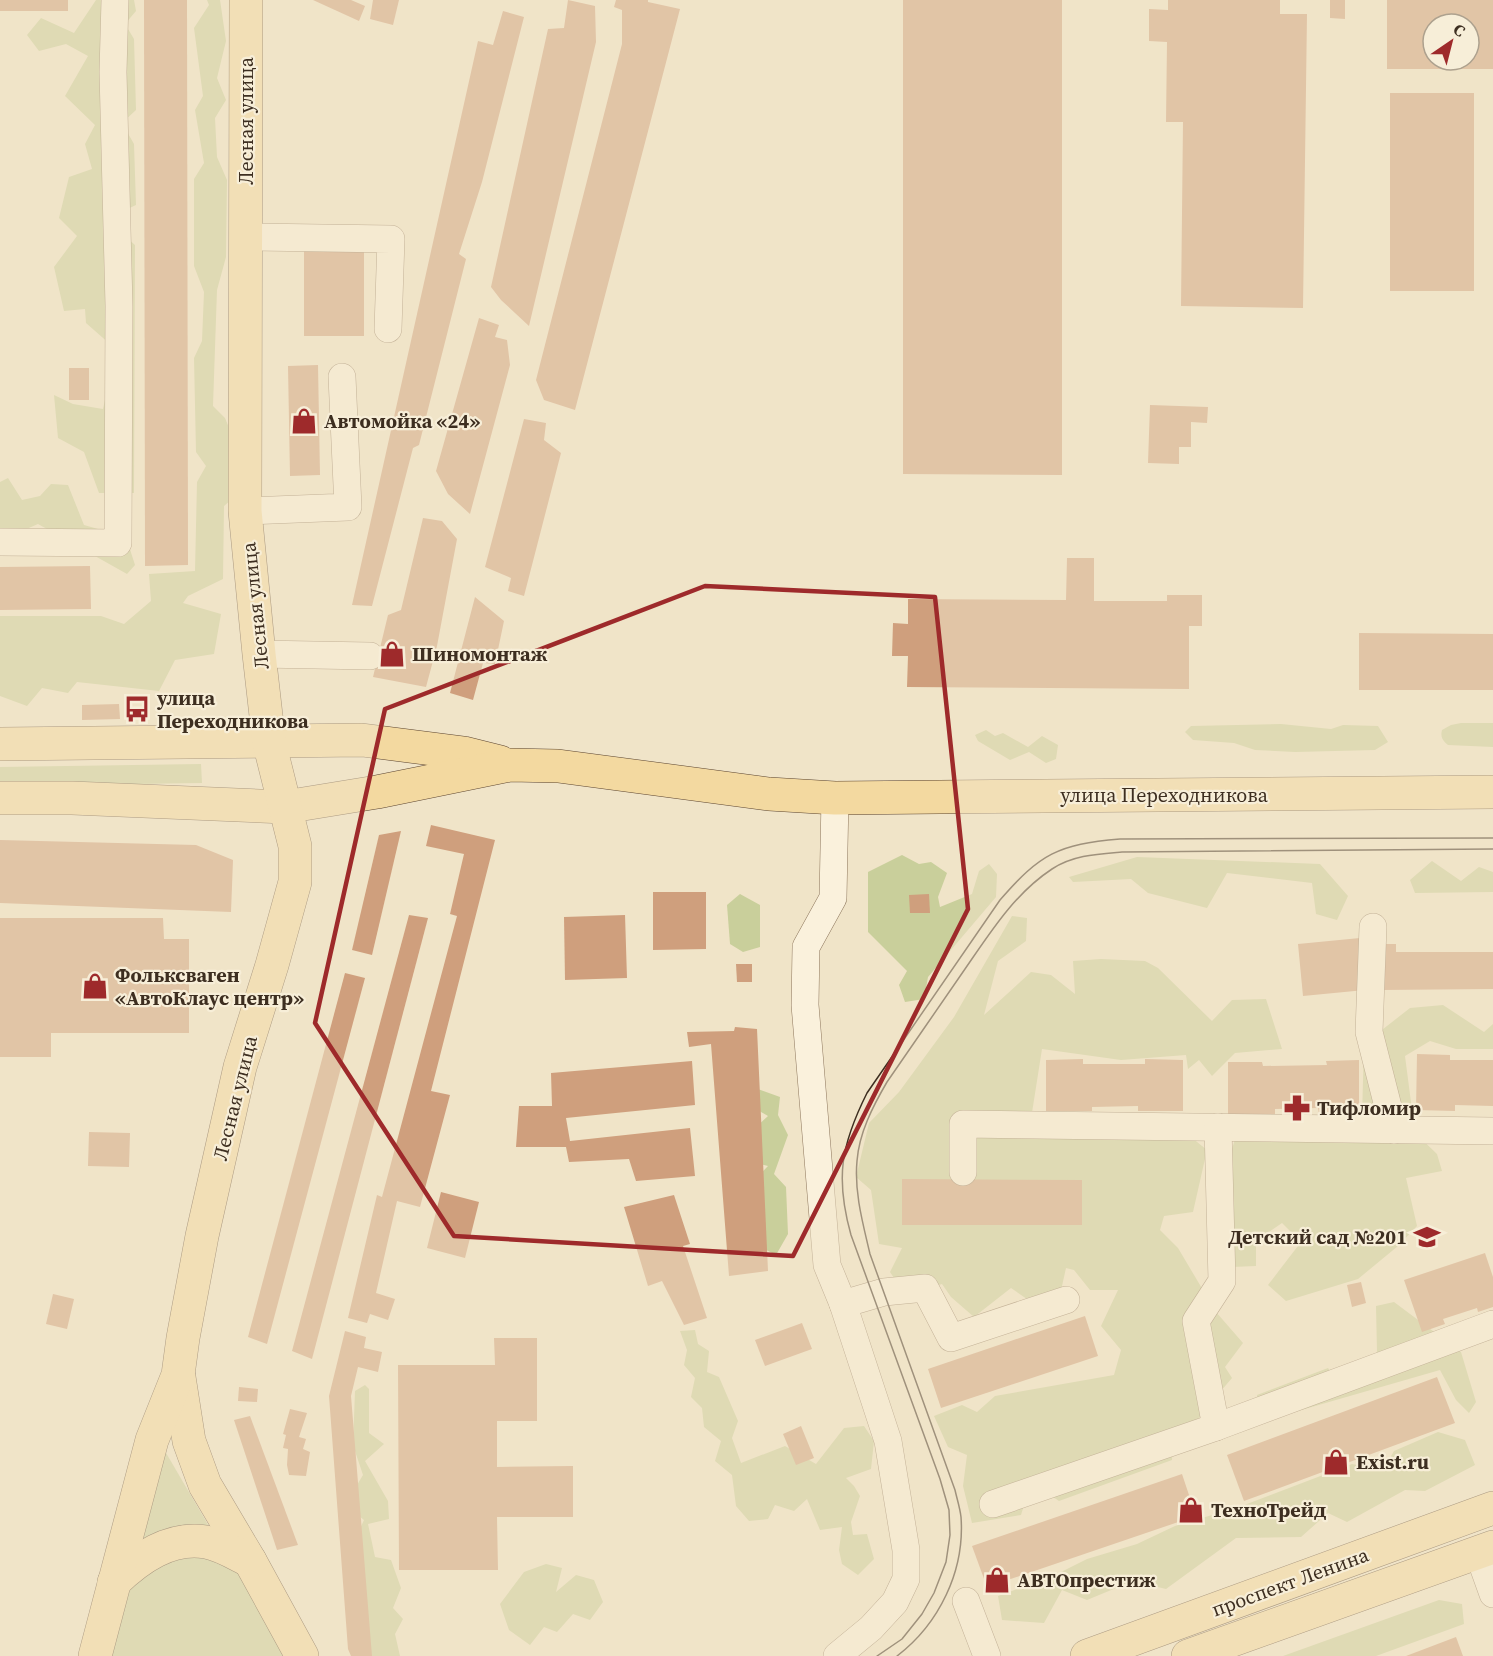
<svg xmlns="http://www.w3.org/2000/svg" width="1493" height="1656" font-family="'Source Serif 4',serif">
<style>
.green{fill:#c9cf9b}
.building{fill:#cf9f7d;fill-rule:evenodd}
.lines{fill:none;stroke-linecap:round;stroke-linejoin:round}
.minor-casing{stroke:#8d765c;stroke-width:28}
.major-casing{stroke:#5b4430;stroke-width:34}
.minor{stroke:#faf1dc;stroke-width:27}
.major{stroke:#f3d9a0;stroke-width:33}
.tram{stroke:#3d2e20;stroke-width:1.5}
.marked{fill:none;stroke:#9e2a2b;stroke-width:4.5;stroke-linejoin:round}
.labels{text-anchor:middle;stroke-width:4.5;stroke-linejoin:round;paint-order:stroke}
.street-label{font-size:20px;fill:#3d2e20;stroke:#f7eed8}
.poi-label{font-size:20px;font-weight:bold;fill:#3d2e20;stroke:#f7eed8;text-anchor:start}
</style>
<rect width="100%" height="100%" fill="#f0e4c8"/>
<g class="green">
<path d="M96 0H134L136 11 125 24 134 39 136 110 122 123 134 144 136 205 106 219 135 245 134 493H99L84 452 58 438 54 395 73 404 103 409 109 382 111 345 86 323 85 309 64 311 54 267 77 236 59 218 69 177 92 169 85 144 95 125 65 96 88 56 66 44 39 51 27 35 41 18 74 33Z"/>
<path d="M207 0H220L226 41 217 78 226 100 215 118 217 157 227 180 226 257 217 290 213 406 225 418 243 462 240 492 224 506 223 579 188 596 183 603 221 614 214 654 175 660 159 691 77 682 68 693 42 688 27 706 0 696V616H101L124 624 151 601 149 574 195 571 197 482 206 466 196 452 194 358 202 341 204 292 194 266V179L204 163 195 110 203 96 194 28 209 5Z"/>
<path d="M8 478 22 500 40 496 51 484 68 485 84 525 126 537 135 565 127 574 38 524 8 537 0 536V482Z"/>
<path d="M1461 723H1493V747L1448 745C1443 741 1440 737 1442 730L1451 725Z"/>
<path d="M1281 724 1331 729 1343 725 1378 726 1388 742 1375 750 1295 752 1255 750 1234 743 1193 740 1185 732 1191 726Z"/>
<path d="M986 730 995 736 1003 733 1028 747 1042 736 1058 745 1056 759 1046 763 1029 752 1010 760 978 741 975 735Z"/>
<path d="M201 764 202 783 0 786V767Z"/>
<path d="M902 855 919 864 931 862 947 873 938 897 940 907 972 894 979 871 989 864 997 874 996 897 928 977 924 999 905 1002 899 985 907 971 868 932V872Z"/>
<path d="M1137 857 1320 864 1348 896 1337 920 1316 914 1312 883 1227 873 1207 908 1148 893 1131 879 1073 882 1069 877Z"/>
<path d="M1432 861 1461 881 1479 867 1493 872V892L1415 893 1410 880Z"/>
<path d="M740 894 760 905V947L743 952 730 944 727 905Z"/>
<path d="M1012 916 1027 918 1026 941 998 961 984 1015 1031 972 1051 975 1075 994 1073 961 1101 959 1145 961 1158 968 1212 1021 1232 1000 1266 999 1282 1049 1235 1053 1212 1076 1199 1060 1188 1069 1186 1055 1121 1060 1042 1049 1031 1119 1171 1121 1207 1150 1193 1212 1164 1216 1160 1230 1178 1248 1216 1312 1243 1343 1225 1367 1232 1378 1220 1392 1218 1406 1173 1434 1172 1460 1059 1501 1031 1482 1021 1515 972 1523 963 1486 967 1455 948 1447 934 1416 962 1405 977 1412 995 1396 1114 1375 1121 1350 1101 1326 1118 1290H1090L1074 1270 1066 1268 1060 1295 1034 1304 1011 1288 974 1317 951 1297 942 1284 906 1296 890 1272 902 1248 879 1244 871 1190 856 1177 869 1123 899 1092 954 1017Z"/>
<path d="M1443 1005 1484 1032 1493 1024V1049H1456L1430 1041 1405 1056 1412 1110 1409 1127 1437 1154 1442 1171 1406 1178 1417 1226 1398 1246 1358 1279 1286 1301 1268 1285 1301 1242 1282 1223 1256 1241V1266L1232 1267 1229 1158 1242 1118 1362 1117 1364 1044 1410 1008Z"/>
<path d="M755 1088 780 1097 778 1115 788 1135 774 1174 786 1187 788 1234 776 1255 753 1243 749 1186 768 1166 753 1162 754 1129 768 1116 751 1106Z"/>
<path d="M1394 1302 1461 1352 1476 1402 1469 1413 1456 1400 1440 1370 1260 1422 1257 1395 1328 1368 1342 1388 1377 1352 1376 1306Z"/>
<path d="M695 1330 698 1344 709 1351 707 1372 719 1377 738 1421 732 1438 741 1463 785 1446 816 1464 844 1428 864 1426 874 1441 871 1469 846 1478 854 1486 860 1496 851 1522 853 1535 867 1534 874 1559 858 1575 842 1564 839 1550 842 1527 820 1530 807 1499 794 1511 775 1505 768 1519 749 1521 736 1506 732 1475 715 1461 721 1441 704 1427 702 1408 691 1397 695 1378 684 1365 687 1350 680 1331Z"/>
<path d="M365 1385 369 1389V1433L384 1444 365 1461 388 1501 389 1519 368 1524 375 1557 391 1560 401 1588 393 1608 403 1619 395 1634 400 1656H366L348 1554 364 1520 353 1511 351 1495 363 1475 353 1445 355 1391Z"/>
<path d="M1438 1432 1465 1440 1475 1465 1425 1491 1405 1490 1347 1522 1328 1513 1301 1537 1236 1538 1166 1589 1133 1581 1087 1600 1062 1590 1044 1623 1002 1620 998 1596 1055 1575 1087 1559 1137 1544 1175 1526 1239 1507 1352 1464 1383 1470 1394 1451Z"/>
<path d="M162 1446 214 1535 135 1548Z"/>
<path d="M194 1549 234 1567 287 1656H109L128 1585 136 1572Z"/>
<path d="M546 1564 562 1568 556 1592 576 1575 594 1580 603 1602 590 1620 573 1614 557 1632 544 1627 530 1645 509 1630 500 1604 524 1572Z"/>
<path d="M1439 1600 1462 1604 1464 1624 1376 1656H1283Z"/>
</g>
<g class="building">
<rect x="0" y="0" width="68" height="11"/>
<path d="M144 0H187L188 565 145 566Z"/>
<path d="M313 0H351L365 6 359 21Z"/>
<path d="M373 0H399L393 25 370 19Z"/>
<path d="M568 0 595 6 596 42 529 326 501 300 491 287 548 29 564 28Z"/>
<path d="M616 0H648V2L680 9 575 410 544 400 536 380 622 44V10L614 7Z"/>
<path d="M903 0H1062V475L903 474Z"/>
<path d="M1168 0H1280V14H1307L1303 308 1181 306 1183 122H1166L1167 42 1149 41V9L1168 10Z"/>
<path d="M1330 0H1345V19L1330 18Z"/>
<path d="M1387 0H1493V69H1387ZM1433 24H1469V60H1433Z"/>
<path d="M503 11 524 17 482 182 459 254 466 259 419 445 413 448 372 606 352 605 478 41 493 45Z"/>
<rect x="1390" y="93" width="84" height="198"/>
<rect x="304" y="250" width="60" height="86"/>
<path d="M479 318 499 325 495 337 507 340 510 365 470 514 448 494 436 471Z"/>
<path d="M318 365 320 475 290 476 288 366Z"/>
<rect x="69" y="368" width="20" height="32"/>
<path d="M1150 405 1208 407 1207 423 1191 422V447H1179V464L1148 463Z"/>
<path d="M524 419 546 423 544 440 561 453 524 596 508 591 511 578 485 567Z"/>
<path d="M423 518 442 521 457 539 437 646 426 687 373 677 388 615 401 610Z"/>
<path d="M1067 558H1094V601H1167V595H1202V626H1189V689L907 687 908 656H892L893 623 908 624V599L1066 600Z"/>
<path d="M90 566 91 609 0 610V567Z"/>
<path d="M475 597 504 621 495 664 483 663 473 700 450 693Z"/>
<path d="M1359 633 1493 634V690H1359Z"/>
<path d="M119 704 120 719 82 720V705Z"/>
<path d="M431 825 495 840 431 1091 450 1095 420 1207 397 1201 376 1293 395 1299 388 1320 370 1314 367 1323 348 1318 377 1195 382 1197 457 916 450 914 464 854 426 846Z"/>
<path d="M401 831 372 955 352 950 379 835Z"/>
<path d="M0 840 196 845 233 860 231 912 0 903Z"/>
<path d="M653 892H706V949L653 950Z"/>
<path d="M929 894 930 913H910L909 895Z"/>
<path d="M409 915 428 918 312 1359 292 1351Z"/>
<path d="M625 915 627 978 565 980 564 917Z"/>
<path d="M0 918H163L164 939H189V1033H51V1057H0Z"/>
<path d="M1360 938 1365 990 1303 996 1298 944Z"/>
<path d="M1381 944H1396V952H1493V989L1381 990Z"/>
<path d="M736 964H752V982H737Z"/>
<path d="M345 973 365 978 267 1344 248 1337Z"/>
<path d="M735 1027 757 1029 768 1271 729 1276 711 1044 689 1047 687 1032 734 1031Z"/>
<path d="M1417 1054 1450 1055V1060H1493V1106L1455 1105V1111L1416 1110Z"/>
<path d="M1083 1059V1064H1145V1059L1183 1060V1111H1138V1106L1092 1107V1111H1046V1060Z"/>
<path d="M1359 1060V1114H1319L1318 1108 1275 1109V1115H1228V1062H1262L1263 1066 1327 1065 1326 1061Z"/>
<path d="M692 1061 695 1105 566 1118 570 1141 690 1128 695 1176 636 1181 629 1159 569 1162 566 1147H516L519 1106H552L551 1073Z"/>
<path d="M89 1132 130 1133 129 1167 88 1166Z"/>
<path d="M902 1179 1082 1180V1225H902Z"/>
<path d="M441 1192 479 1202 465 1258 427 1248Z"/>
<path d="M674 1195 690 1244 683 1246 707 1318 684 1325 662 1281 648 1286 624 1207Z"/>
<path d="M1485 1253 1493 1277V1307L1478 1312 1477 1308 1443 1319 1445 1324 1422 1332 1404 1280Z"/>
<path d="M1361 1282 1366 1303 1352 1307 1347 1285Z"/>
<path d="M53 1294 74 1299 67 1329 46 1324Z"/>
<path d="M1085 1316 1098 1356 941 1408 928 1369Z"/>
<path d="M802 1323 812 1349 765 1366 755 1340Z"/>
<path d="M345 1331 366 1337 364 1348 382 1352 378 1372 358 1367 351 1396 372 1656H351L348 1649 329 1396Z"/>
<path d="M494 1338H537V1421H497V1467L573 1466V1517H497L498 1570H399L398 1365H495Z"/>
<path d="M1437 1377 1455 1423 1244 1501 1227 1455Z"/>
<path d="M239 1387 258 1389 257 1402 238 1401Z"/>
<path d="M290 1409 307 1413 299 1437 306 1439 303 1449 310 1452 306 1476 289 1475 287 1465 288 1449 283 1448 286 1435 283 1434Z"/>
<path d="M250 1416 298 1545 277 1550 234 1420Z"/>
<path d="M801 1426 814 1458 796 1465 783 1434Z"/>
<path d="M1182 1474 1196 1516 987 1587 972 1546Z"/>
<path d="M1456 1637 1463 1656H1406Z"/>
</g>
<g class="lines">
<g class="minor-casing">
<g id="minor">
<path d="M246 237 391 239 388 329"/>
<path d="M245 511 348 507 342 377"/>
<path d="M0 542 118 543 119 306 113 72 115 0"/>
<path d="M259 654 370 656"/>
<path d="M835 798 833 898 806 947 805 1005 827 1265 843 1304 888 1441 906 1550V1579L895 1602 871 1628 837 1656"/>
<path d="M1373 927 1369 1032 1394 1130"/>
<path d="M963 1172V1124L1493 1131"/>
<path d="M843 1304 884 1292 925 1288 951 1338 1066 1300"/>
<path d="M1216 1427 1196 1321 1222 1281 1218 1127"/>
<path d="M993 1504 1216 1427 1493 1324"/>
<path d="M1478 1552 1493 1594"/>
<path d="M966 1601 987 1656"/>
</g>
</g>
<g class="major-casing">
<g id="major">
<path d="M0 744 362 740 464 753 500 762"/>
<path d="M0 798H72L285 807 377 792 510 765 558 766 769 794 835 798 1493 792"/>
<path d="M179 1377 189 1441 205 1485 250 1561 302 1656"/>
<path d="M114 1582C139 1558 170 1536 206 1542 222 1545 236 1554 250 1561"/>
<path d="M95 1656 152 1440 178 1375 183 1338 202 1236 240 1067 272 965 295 882V846L269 742 259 654 245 511 246 0"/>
<path d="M1087 1656 1493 1508"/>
<path d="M1188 1656 1493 1547"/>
</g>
</g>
<use href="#minor" class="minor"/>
<use href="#major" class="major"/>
<g class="tram">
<path d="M877 1656 902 1639 922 1614 934 1593 946 1562 950 1535 949 1510 940 1479 851 1235C835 1178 841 1145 867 1093L1000 900C1040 854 1058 844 1120 839L1493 838"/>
<path d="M897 1656C939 1624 965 1571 961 1517 960 1508 957 1499 955 1490L870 1254C863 1224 854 1192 857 1161 859 1133 873 1106 887 1082 913 1044 939 1007 965 969 990 933 1014 894 1052 869 1073 855 1098 854 1122 852L1493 849"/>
</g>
</g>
<path d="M0 0H1493V1656H0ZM705 586 935 597 968 909 793 1256 454 1236 315 1023 385 709Z" fill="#f0e4c8" fill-opacity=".55" fill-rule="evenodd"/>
<path class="marked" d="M705 586 935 597 968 909 793 1256 454 1236 315 1023 385 709Z"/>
<defs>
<g id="shop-bare" transform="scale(2.07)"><path d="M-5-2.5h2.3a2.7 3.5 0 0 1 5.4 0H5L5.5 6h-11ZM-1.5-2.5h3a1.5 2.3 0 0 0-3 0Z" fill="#9e2a2b" stroke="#f7eed8" stroke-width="2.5" paint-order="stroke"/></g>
<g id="bus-bare" transform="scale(2.07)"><path d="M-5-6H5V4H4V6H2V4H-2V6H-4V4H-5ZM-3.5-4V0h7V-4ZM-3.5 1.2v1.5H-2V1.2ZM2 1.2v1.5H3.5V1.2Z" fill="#9e2a2b" stroke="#f7eed8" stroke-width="2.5" paint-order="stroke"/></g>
<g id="pharmacy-bare" transform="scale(2.07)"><path d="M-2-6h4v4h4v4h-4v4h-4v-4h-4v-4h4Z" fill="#9e2a2b" stroke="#f7eed8" stroke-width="2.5" paint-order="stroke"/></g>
<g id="school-bare" transform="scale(2.07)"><path d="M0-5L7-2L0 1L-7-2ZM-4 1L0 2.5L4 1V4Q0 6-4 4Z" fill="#9e2a2b" stroke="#f7eed8" stroke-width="2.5" paint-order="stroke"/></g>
</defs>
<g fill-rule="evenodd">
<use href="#shop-bare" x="304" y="421"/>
<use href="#shop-bare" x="392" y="654"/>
<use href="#bus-bare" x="137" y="709"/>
<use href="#shop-bare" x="95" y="986"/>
<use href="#pharmacy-bare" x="1297" y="1108"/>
<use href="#school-bare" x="1427" y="1237"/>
<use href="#shop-bare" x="1336" y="1462"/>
<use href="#shop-bare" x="1191" y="1510"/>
<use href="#shop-bare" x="997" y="1580"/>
</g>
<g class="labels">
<g class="street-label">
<text transform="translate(246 121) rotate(-90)" y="7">Лесная улица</text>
<text transform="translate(255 606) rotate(-96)" y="7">Лесная улица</text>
<text x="1164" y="802">улица Переходникова</text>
<text transform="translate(235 1098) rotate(-76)" y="7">Лесная улица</text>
<text transform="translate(1290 1582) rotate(-20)" y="7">проспект Ленина</text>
</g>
<g class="poi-label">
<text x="324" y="428">Автомойка «24»</text>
<text x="412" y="661">Шиномонтаж</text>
<text x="157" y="705">улица<tspan x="157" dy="23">Переходникова</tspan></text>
<text x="115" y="982">Фольксваген<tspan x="115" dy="23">«АвтоКлаус центр»</tspan></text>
<text x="1317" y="1115">Тифломир</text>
<text x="1407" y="1244" text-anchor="end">Детский сад №201</text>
<text x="1356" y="1469">Exist.ru</text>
<text x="1211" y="1517">ТехноТрейд</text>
<text x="1017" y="1587">АВТОпрестиж</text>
</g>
</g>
<g transform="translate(1451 42) rotate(35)"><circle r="28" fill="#f7eed8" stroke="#ada18e" stroke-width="1.5"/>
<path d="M0-4.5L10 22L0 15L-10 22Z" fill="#9e2a2b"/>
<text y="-9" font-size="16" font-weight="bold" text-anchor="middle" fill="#3d2e20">С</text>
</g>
</svg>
